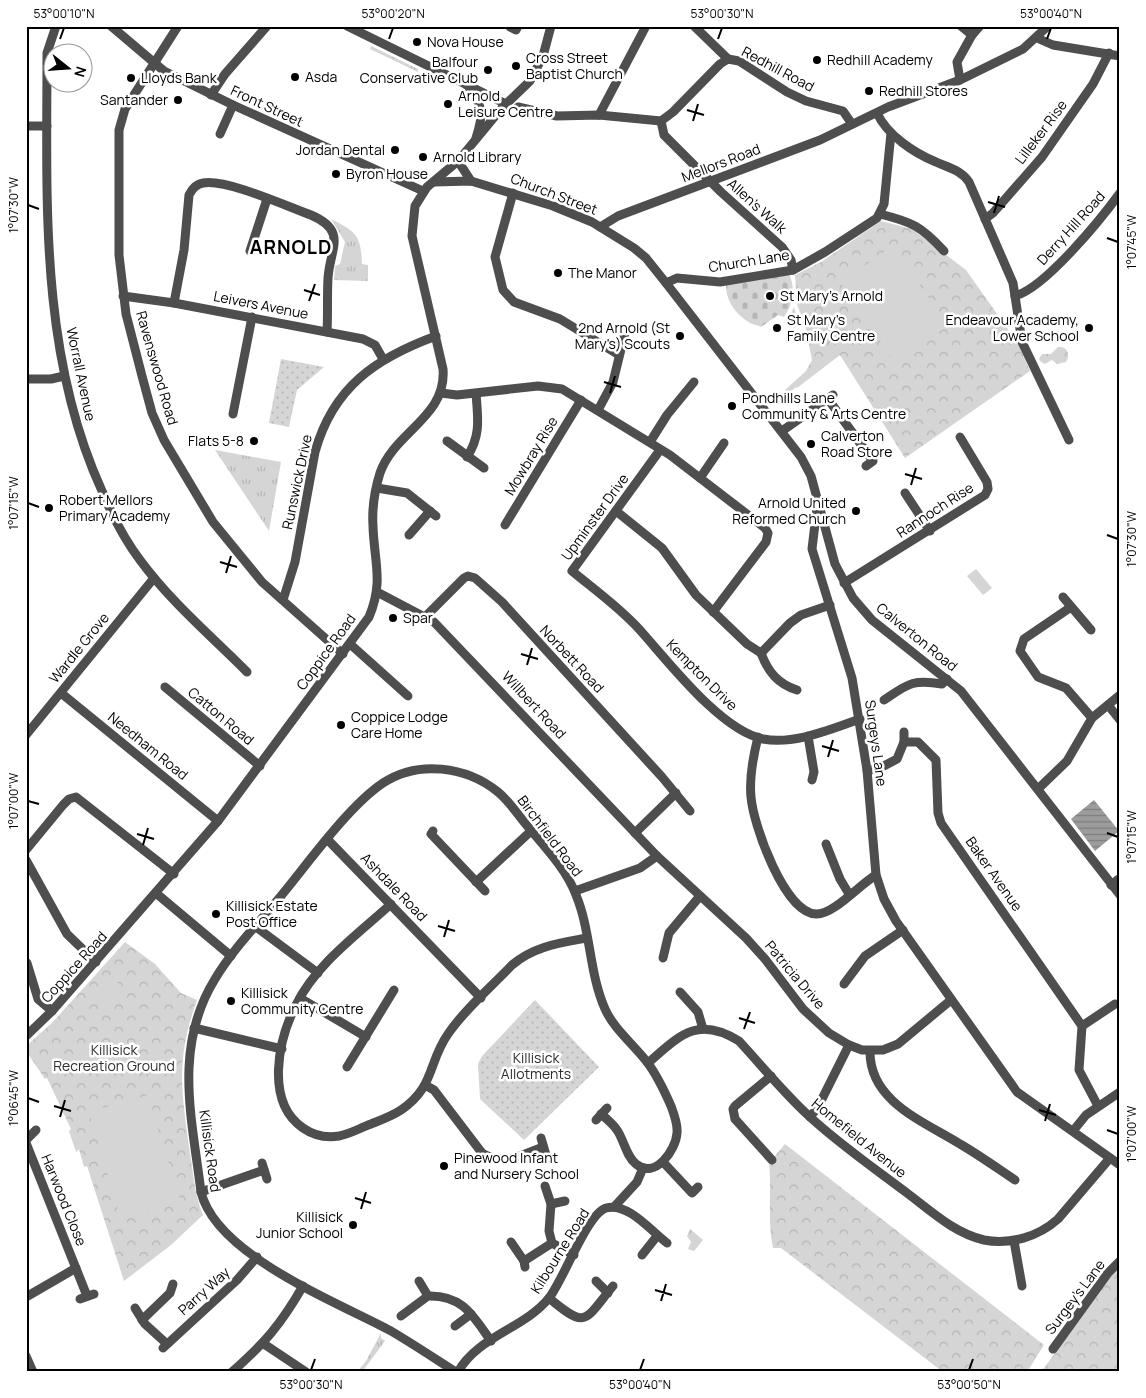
<svg xmlns="http://www.w3.org/2000/svg" width="1146" height="1398" font-family="Manrope,sans-serif">
<style>
.grass{fill:url(#grass-tufts)}
.forest{fill:url(#forest-crowns)}
.cemetery{fill:url(#cemetery-stones)}
.garden{fill:url(#garden-dots)}
.pitch{fill:#d5d5d5}
.water{fill:url(#water-rules)}
.lines{fill:none;stroke-linecap:round;stroke-linejoin:round}
.minor{stroke:#4e4e4e;stroke-width:9}
.ticks{fill:none;stroke:#000;stroke-width:2}
.poi-dot{fill:#000;stroke:#fff;stroke-width:2}
.labels{text-anchor:middle;stroke-width:5;stroke-linejoin:round;paint-order:stroke}
.poi-label{font-size:14px;fill:#000;stroke:#fff;text-anchor:start}
.street-label{font-size:14px;fill:#000;stroke:#fff}
.park-label{font-size:14px;fill:#2c2c2c;stroke:#fff}
.district-label{font-size:19px;font-weight:bold;letter-spacing:1px;fill:#000;stroke:#fff}
.neatline{fill:none;stroke:#000;stroke-width:2}
.ticks-label{font-size:12px;text-anchor:middle;fill:#000}
</style>
<defs>
<pattern id="grass-tufts" width="24" height="20" patternUnits="userSpaceOnUse" patternTransform="scale(1.25)"><rect width="24" height="20" fill="#d5d5d5"/><path d="M3 7l-1-3M5 7V3M7 7l1-3M15 17l-1-3M17 17v-4M19 17l1-3" fill="none" stroke="#b5b5b5"/></pattern>
<pattern id="forest-crowns" width="20" height="18" patternUnits="userSpaceOnUse" patternTransform="scale(1.25)"><rect width="20" height="18" fill="#d5d5d5"/><path d="M2 6a3 3 0 1 1 6 0M12 15a3 3 0 1 1 6 0" fill="none" stroke="#b5b5b5"/></pattern>
<pattern id="cemetery-stones" width="16" height="16" patternUnits="userSpaceOnUse" patternTransform="scale(1.25)"><rect width="16" height="16" fill="#d5d5d5"/><path d="M2 7V4a2 2 0 0 1 4 0v3zM10 15v-3a2 2 0 0 1 4 0v3z" fill="#b5b5b5"/></pattern>
<pattern id="garden-dots" width="8" height="8" patternUnits="userSpaceOnUse" patternTransform="scale(1.25)"><rect width="8" height="8" fill="#d5d5d5"/><path d="M2 2h.1M6 6h.1" fill="none" stroke="#b5b5b5" stroke-width="1.8" stroke-linecap="round"/></pattern>
<pattern id="water-rules" width="6" height="5" patternUnits="userSpaceOnUse" patternTransform="scale(1.25)"><rect width="6" height="5" fill="#9c9c9c"/><path d="M0 2.5h6" fill="none" stroke="#7d7d7d"/></pattern>
</defs>
<rect width="100%" height="100%" fill="#fff"/>
<g class="grass">
<path d="M371 46 418 69V72L370 49Z"/>
<path d="M331 219C357 232 361 236 362 264L368 265V281L334 280 335 266 340 264 345 242Z"/>
<path d="M794 307 799 324 794 328 788 320Z"/>
<path d="M215 450 281 462 269 531Z"/>
<path d="M381 1333V1338L385 1341 362 1372H357L366 1361Z"/>
</g>
<g class="forest">
<path d="M881 221 912 229 966 270 1012 335 1014 334 1030 371 905 458 840 355 797 388 796 387 788 394 785 390 806 371 812 360 806 329 797 304 795 275 821 262Z"/>
<path d="M1058 347C1067 346 1071 354 1066 362L1057 364 1052 360 1045 364 1041 362 1039 359 1042 354H1051Z"/>
<path d="M125 942 155 964 181 993 197 1000C176 1059 181 1087 189 1147 193 1170 194 1193 203 1215L171 1245 124 1281 87 1166 84 1167 79 1149 76 1152 69 1131 71 1129 47 1078 45 1079 26 1051V1046L52 1023Z"/>
<path d="M785 1144 1044 1345 1027 1372H943L781 1248H773C767 1220 772 1192 769 1163Z"/>
<path d="M690 1229 703 1240 694 1251 688 1249 691 1242 687 1236Z"/>
<path d="M1120 1265V1372H1041L1119 1266Z"/>
</g>
<path class="cemetery" d="M789 274C796 289 793 304 784 317L778 315 761 327C758 325 754 325 750 323 735 313 726 302 726 284Z"/>
<g class="garden">
<path d="M281 359 324 367 297 390 289 427 269 423Z"/>
<path d="M535 1000 599 1067 524 1140 480 1099 478 1064 482 1056Z"/>
</g>
<g class="pitch">
<path d="M893 246 948 326 895 363 840 282Z"/>
<path d="M976 569 992 588 983 595 967 576Z"/>
<path d="M115 979 124 991 103 1006 94 994Z"/>
<path d="M148 1095 180 1201 121 1219 89 1112Z"/>
</g>
<path class="water" d="M1094 800 1119 831 1095 851 1071 819Z"/>
<g class="lines">
<g class="minor">
<path d="M56 26 47 53C47 200 39 353 102 491 112 515 124 539 140 560 170 601 211 636 247 672"/>
<path d="M111 26 164 71 233 105 423 191"/>
<path d="M178 26 125 109 119 130V255L126 314 142 376 152 413 164 440 213 522 262 582 343 654"/>
<path d="M347 26 506 104"/>
<path d="M694 26 728 59"/>
<path d="M961 26 972 35 979 27"/>
<path d="M510 27 516 30 518 26"/>
<path d="M1037 38 1053 45 1120 56"/>
<path d="M960 80 957 62 972 35"/>
<path d="M467 86C484 107 484 113 476 138"/>
<path d="M211 95 225 74 267 26"/>
<path d="M518 107 557 116 599 115 661 121 673 112 720 64 728 59 739 61 787 92 806 101 843 111 852 124"/>
<path d="M877 113C887 135 914 153 936 162 949 168 961 170 969 182L1013 283 1022 342 1069 440"/>
<path d="M599 115 646 26"/>
<path d="M661 121 664 135 721 192 782 247 791 260 793 270"/>
<path d="M26 126H47"/>
<path d="M220 134 233 105"/>
<path d="M458 161 471 181"/>
<path d="M434 182 471 181 553 206 592 222 634 248 646 258 666 283 801 457 811 476 835 564 853 598 872 620 961 691 1120 895"/>
<path d="M513 193 495 257 503 290 514 302 560 319 619 355"/>
<path d="M880 214C912 222 921 226 944 251"/>
<path d="M985 219 993 213 1042 157 1093 84 1109 53"/>
<path d="M600 227 618 216 820 140 888 107 960 80 1023 49 1048 26"/>
<path d="M250 251 267 199"/>
<path d="M666 283 677 278 720 282 793 270 825 252 877 218 884 204 891 133"/>
<path d="M123 296 174 303 363 339 375 345 383 359"/>
<path d="M1015 296C1045 288 1101 219 1120 193"/>
<path d="M174 303 184 250 189 195C192 189 196 184 203 183 227 179 286 206 311 215 348 231 330 248 328 278 327 296 328 314 327 332"/>
<path d="M26 379H51L64 376"/>
<path d="M441 393 457 395 538 386 562 389 670 455 765 528 768 533 766 542 713 612"/>
<path d="M828 399 873 461 866 466"/>
<path d="M598 410 613 382 626 329"/>
<path d="M233 414 252 317"/>
<path d="M782 431 833 395"/>
<path d="M447 441 484 468"/>
<path d="M650 442 667 415 694 382"/>
<path d="M660 450 572 571C595 590 619 607 639 629 668 661 720 730 763 739 795 745 830 729 860 719"/>
<path d="M467 457C481 436 478 418 476 394"/>
<path d="M700 478 724 443"/>
<path d="M377 488 407 493 436 516"/>
<path d="M905 493 930 531"/>
<path d="M817 507 812 549 852 678 867 770 876 875 884 899 896 921 1017 1092 1120 1165"/>
<path d="M616 511 662 548 696 595 747 644 761 653"/>
<path d="M505 525 581 400"/>
<path d="M409 535 430 511"/>
<path d="M844 583 985 495 988 489 987 482 960 437"/>
<path d="M377 592 434 622 657 856 746 938 765 959 803 1009 829 1033 849 1045 862 1050H883L898 1044 951 1000"/>
<path d="M1063 597 1091 630"/>
<path d="M283 600 295 562 315 452C333 387 376 358 436 336"/>
<path d="M1071 607 1024 639 1020 651 1038 677 1066 688 1092 718"/>
<path d="M426 616 464 578 468 576 475 578 502 602 662 777 690 811"/>
<path d="M350 644 408 696"/>
<path d="M761 653 790 623 801 615 830 605"/>
<path d="M761 653C768 672 778 684 797 690"/>
<path d="M165 687 260 766"/>
<path d="M61 693 218 821"/>
<path d="M884 700C908 684 912 679 942 684L947 679"/>
<path d="M1108 705 1120 720"/>
<path d="M26 735 154 578"/>
<path d="M808 736 814 772 812 780"/>
<path d="M758 737C753 757 749 777 751 797 753 824 785 915 817 914 834 914 859 885 876 875"/>
<path d="M904 742H918L936 760 938 813 941 823 1082 1026 1079 1070 1098 1106"/>
<path d="M867 770 878 769 897 759 904 742V732"/>
<path d="M1038 789 1067 761 1092 718 1120 695"/>
<path d="M433 831 431 834 485 891"/>
<path d="M635 833 676 793"/>
<path d="M328 840 481 998"/>
<path d="M826 844 840 879 849 894"/>
<path d="M26 850 63 805 69 799 76 797 174 874"/>
<path d="M26 860 67 934 96 962"/>
<path d="M476 882 531 831"/>
<path d="M1111 885 1120 878"/>
<path d="M575 891 640 868 657 856"/>
<path d="M157 894 231 956"/>
<path d="M391 904C358 934 316 964 296 1005 278 1040 265 1102 303 1128 313 1135 326 1138 339 1136 350 1134 360 1128 371 1124 381 1120 392 1116 401 1110 435 1087 428 1062 448 1034 465 1009 491 987 512 965 534 946 560 943 587 938"/>
<path d="M256 927 318 973"/>
<path d="M663 958 669 933 700 896"/>
<path d="M27 963 38 999 52 1011"/>
<path d="M844 984 865 956 903 930"/>
<path d="M680 992 698 1012 703 1029"/>
<path d="M300 998 366 1037"/>
<path d="M1082 1026 1115 1004"/>
<path d="M194 1028 282 1049"/>
<path d="M26 1036 52 1011 218 821 369 617C384 582 374 561 373 526 372 510 375 489 380 473 394 432 447 417 443 369L412 236 415 206 427 187 458 161 501 109 530 81 543 56 551 26"/>
<path d="M870 1052C870 1102 925 1122 960 1144 979 1155 997 1168 1015 1180"/>
<path d="M648 1063C679 1036 697 1015 739 1041 762 1066 784 1093 809 1116 839 1144 874 1168 907 1193 931 1211 954 1233 984 1240 1010 1245 1038 1237 1058 1219L1110 1158"/>
<path d="M347 1067 394 990"/>
<path d="M771 1076 735 1106 733 1109 735 1119 772 1160"/>
<path d="M425 1085 434 1090 482 1153C504 1166 522 1155 543 1147"/>
<path d="M810 1117 818 1107 849 1045"/>
<path d="M596 1120 607 1108"/>
<path d="M1073 1131 1086 1115 1120 1092"/>
<path d="M541 1138 546 1155"/>
<path d="M26 1140 36 1130"/>
<path d="M26 1143 87 1296"/>
<path d="M663 1162 692 1193 698 1187"/>
<path d="M262 1163 267 1179"/>
<path d="M545 1186 551 1204 549 1231 552 1243 574 1255"/>
<path d="M201 1192 264 1170"/>
<path d="M551 1204 565 1201"/>
<path d="M614 1207 637 1182 643 1168"/>
<path d="M1014 1241 1022 1286"/>
<path d="M511 1242 524 1261"/>
<path d="M642 1255 657 1236"/>
<path d="M525 1267 524 1261 552 1243"/>
<path d="M419 1281 428 1296"/>
<path d="M596 1281 608 1293"/>
<path d="M26 1297 76 1268"/>
<path d="M549 1298C587 1330 584 1321 613 1286"/>
<path d="M80 1299 94 1294"/>
<path d="M135 1308 145 1324 167 1344"/>
<path d="M401 1316 428 1296C463 1295 473 1316 491 1341"/>
<path d="M142 1320 170 1293 173 1284"/>
<path d="M455 1326 471 1314"/>
<path d="M264 1344 306 1372"/>
<path d="M163 1348 237 1280 257 1257"/>
<path d="M1053 1349 1108 1273 1120 1261"/>
<path d="M26 1356 33 1372"/>
<path d="M232 1372C265 1343 281 1324 303 1286"/>
<path d="M456 1372C434 1358 413 1344 391 1331 337 1302 216 1255 201 1192 192 1118 173 1047 215 979 234 947 262 920 285 891 311 859 350 805 383 783 418 760 466 766 498 792 508 800 516 812 524 822 542 844 566 868 576 895 591 931 589 973 605 1009 614 1029 633 1044 647 1062 657 1075 664 1090 671 1106 674 1114 678 1124 677 1133 676 1150 655 1180 636 1164 626 1156 624 1140 617 1130 613 1124 607 1119 601 1114"/>
<path d="M458 1372C477 1337 525 1328 549 1298 564 1279 587 1214 606 1208 628 1202 651 1231 667 1243"/>
</g>
</g>
<path class="ticks" d="M60 39 64 28M389 39 393 28M718 39 722 28M1047 39 1051 28M687 110 704 115M693 121 698 104M988 202 1005 207M28 205 39 209M994 213 999 196M1107 238 1118 242M304 290 320 295M309 301 315 284M604 382 621 387M610 393 615 376M905 474 922 479M911 485 916 468M28 503 39 507M1107 535 1118 539M220 562 237 567M226 573 231 556M521 654 538 659M527 665 532 648M822 746 839 751M828 757 833 740M28 801 39 804M1107 833 1118 837M137 834 154 839M143 845 148 828M438 926 455 931M444 937 449 920M739 1018 755 1023M744 1029 750 1012M28 1098 39 1102M54 1106 71 1111M1039 1110 1056 1115M60 1117 65 1100M1045 1121 1050 1104M1107 1130 1118 1134M355 1198 371 1203M361 1209 366 1192M655 1290 672 1295M661 1301 666 1284M311 1370 315 1359M640 1370 644 1359M969 1370 973 1359"/>
<g class="poi-dot">
<circle cx="417" cy="42" r="5"/>
<circle cx="817" cy="60" r="5"/>
<circle cx="516" cy="66" r="5"/>
<circle cx="488" cy="70" r="5"/>
<circle cx="295" cy="77" r="5"/>
<circle cx="131" cy="78" r="5"/>
<circle cx="869" cy="91" r="5"/>
<circle cx="178" cy="100" r="5"/>
<circle cx="448" cy="104" r="5"/>
<circle cx="395" cy="150" r="5"/>
<circle cx="423" cy="157" r="5"/>
<circle cx="336" cy="174" r="5"/>
<circle cx="558" cy="273" r="5"/>
<circle cx="770" cy="296" r="5"/>
<circle cx="777" cy="328" r="5"/>
<circle cx="1089" cy="328" r="5"/>
<circle cx="680" cy="336" r="5"/>
<circle cx="732" cy="406" r="5"/>
<circle cx="254" cy="441" r="5"/>
<circle cx="811" cy="444" r="5"/>
<circle cx="49" cy="508" r="5"/>
<circle cx="856" cy="511" r="5"/>
<circle cx="393" cy="618" r="5"/>
<circle cx="341" cy="725" r="5"/>
<circle cx="216" cy="914" r="5"/>
<circle cx="231" cy="1001" r="5"/>
<circle cx="444" cy="1166" r="5"/>
<circle cx="353" cy="1225" r="5"/>
</g>
<g class="labels">
<g class="poi-label">
<text x="427" y="47">Nova House</text>
<text x="526" y="63">Cross Street<tspan x="526" dy="16">Baptist Church</tspan></text>
<text x="827" y="65">Redhill Academy</text>
<text x="478" y="67" text-anchor="end">Balfour<tspan x="478" dy="16">Conservative Club</tspan></text>
<text x="305" y="82">Asda</text>
<text x="141" y="83">Lloyds Bank</text>
<text x="879" y="96">Redhill Stores</text>
<text x="458" y="101">Arnold<tspan x="458" dy="16">Leisure Centre</tspan></text>
<text x="168" y="105" text-anchor="end">Santander</text>
<text x="385" y="155" text-anchor="end">Jordan Dental</text>
<text x="433" y="162">Arnold Library</text>
<text x="346" y="179">Byron House</text>
<text x="568" y="278">The Manor</text>
<text x="780" y="301">St Mary's Arnold</text>
<text x="787" y="325">St Mary's<tspan x="787" dy="16">Family Centre</tspan></text>
<text x="1079" y="325" text-anchor="end">Endeavour Academy,<tspan x="1079" dy="16">Lower School</tspan></text>
<text x="670" y="333" text-anchor="end">2nd Arnold (St<tspan x="670" dy="16">Mary's) Scouts</tspan></text>
<text x="742" y="403">Pondhills Lane<tspan x="742" dy="16">Community &amp; Arts Centre</tspan></text>
<text x="821" y="441">Calverton<tspan x="821" dy="16">Road Store</tspan></text>
<text x="244" y="446" text-anchor="end">Flats 5-8</text>
<text x="59" y="505">Robert Mellors<tspan x="59" dy="16">Primary Academy</tspan></text>
<text x="846" y="508" text-anchor="end">Arnold United<tspan x="846" dy="16">Reformed Church</tspan></text>
<text x="403" y="623">Spar</text>
<text x="351" y="722">Coppice Lodge<tspan x="351" dy="16">Care Home</tspan></text>
<text x="226" y="911">Killisick Estate<tspan x="226" dy="16">Post Office</tspan></text>
<text x="241" y="998">Killisick<tspan x="241" dy="16">Community Centre</tspan></text>
<text x="454" y="1163">Pinewood Infant<tspan x="454" dy="16">and Nursery School</tspan></text>
<text x="343" y="1222" text-anchor="end">Killisick<tspan x="343" dy="16">Junior School</tspan></text>
</g>
<g class="street-label">
<text transform="translate(778 69) rotate(28)" y="5">Redhill Road</text>
<text transform="translate(267 106) rotate(25)" y="5">Front Street</text>
<text transform="translate(1041 132) rotate(-53)" y="5">Lilleker Rise</text>
<text transform="translate(721 163) rotate(-21)" y="5">Mellors Road</text>
<text transform="translate(554 194) rotate(21)" y="5">Church Street</text>
<text transform="translate(757 206) rotate(42)" y="5">Allen's Walk</text>
<text transform="translate(1071 228) rotate(-48)" y="5">Derry Hill Road</text>
<text transform="translate(749 261) rotate(-9)" y="5">Church Lane</text>
<text transform="translate(261 305) rotate(11)" y="5">Leivers Avenue</text>
<text transform="translate(157 368) rotate(74)" y="5">Ravenswood Road</text>
<text transform="translate(81 374) rotate(78)" y="5">Worrall Avenue</text>
<text transform="translate(531 456) rotate(-59)" y="5">Mowbray Rise</text>
<text transform="translate(297 482) rotate(-78)" y="5">Runswick Drive</text>
<text transform="translate(935 510) rotate(-33)" y="5">Rannoch Rise</text>
<text transform="translate(595 517) rotate(-54)" y="5">Upminster Drive</text>
<text transform="translate(917 637) rotate(39)" y="5">Calverton Road</text>
<text transform="translate(79 648) rotate(-51)" y="5">Wardle Grove</text>
<text transform="translate(326 652) rotate(-54)" y="5">Coppice Road</text>
<text transform="translate(572 659) rotate(47)" y="5">Norbett Road</text>
<text transform="translate(702 675) rotate(45)" y="5">Kempton Drive</text>
<text transform="translate(534 705) rotate(47)" y="5">Willbert Road</text>
<text transform="translate(221 716) rotate(40)" y="5">Catton Road</text>
<text transform="translate(876 743) rotate(82)" y="5">Surgeys Lane</text>
<text transform="translate(148 746) rotate(39)" y="5">Needham Road</text>
<text transform="translate(550 836) rotate(53)" y="5">Birchfield Road</text>
<text transform="translate(994 874) rotate(55)" y="5">Baker Avenue</text>
<text transform="translate(394 887) rotate(46)" y="5">Ashdale Road</text>
<text transform="translate(74 967) rotate(-48)" y="5">Coppice Road</text>
<text transform="translate(795 975) rotate(50)" y="5">Patricia Drive</text>
<text transform="translate(859 1138) rotate(39)" y="5">Homefield Avenue</text>
<text transform="translate(210 1151) rotate(82)" y="5">Killisick Road</text>
<text transform="translate(64 1200) rotate(68)" y="5">Harwood Close</text>
<text transform="translate(560 1251) rotate(-58)" y="5">Kilbourne Road</text>
<text transform="translate(204 1291) rotate(-42)" y="5">Parry Way</text>
<text transform="translate(1075 1297) rotate(-53)" y="5">Surgey's Lane</text>
</g>
<g class="park-label">
<text x="114" y="1055">Killisick<tspan x="114" dy="16">Recreation Ground</tspan></text>
<text x="536" y="1063">Killisick<tspan x="536" dy="16">Allotments</tspan></text>
</g>
<g class="district-label">
<text x="291" y="254">ARNOLD</text>
</g>
</g>
<rect width="1146" height="1398" fill="none" stroke="#ffffff" stroke-width="55"/>
<g transform="translate(68 68) rotate(107)"><circle r="24" fill="#ffffff" stroke="#999999"/>
<path d="M0-4L9 19L0 12L-9 19Z" fill="#000000"/>
<text y="-8" font-size="14" font-weight="bold" text-anchor="middle" fill="#000000">N</text>
</g>
<rect x="28" y="28" width="1090" height="1342" class="neatline"/>
<g class="ticks-label">
<text x="64" y="18">53°00'10"N</text>
<text x="393" y="18">53°00'20"N</text>
<text x="722" y="18">53°00'30"N</text>
<text x="1051" y="18">53°00'40"N</text>
<text transform="translate(14 205) rotate(-90)" y="4">1°07'30"W</text>
<text transform="translate(1132 242) rotate(-90)" y="4">1°07'45"W</text>
<text transform="translate(14 503) rotate(-90)" y="4">1°07'15"W</text>
<text transform="translate(1132 539) rotate(-90)" y="4">1°07'30"W</text>
<text transform="translate(14 801) rotate(-90)" y="4">1°07'00"W</text>
<text transform="translate(1132 837) rotate(-90)" y="4">1°07'15"W</text>
<text transform="translate(14 1098) rotate(-90)" y="4">1°06'45"W</text>
<text transform="translate(1132 1134) rotate(-90)" y="4">1°07'00"W</text>
<text x="311" y="1389">53°00'30"N</text>
<text x="640" y="1389">53°00'40"N</text>
<text x="969" y="1389">53°00'50"N</text>
</g>
</svg>
